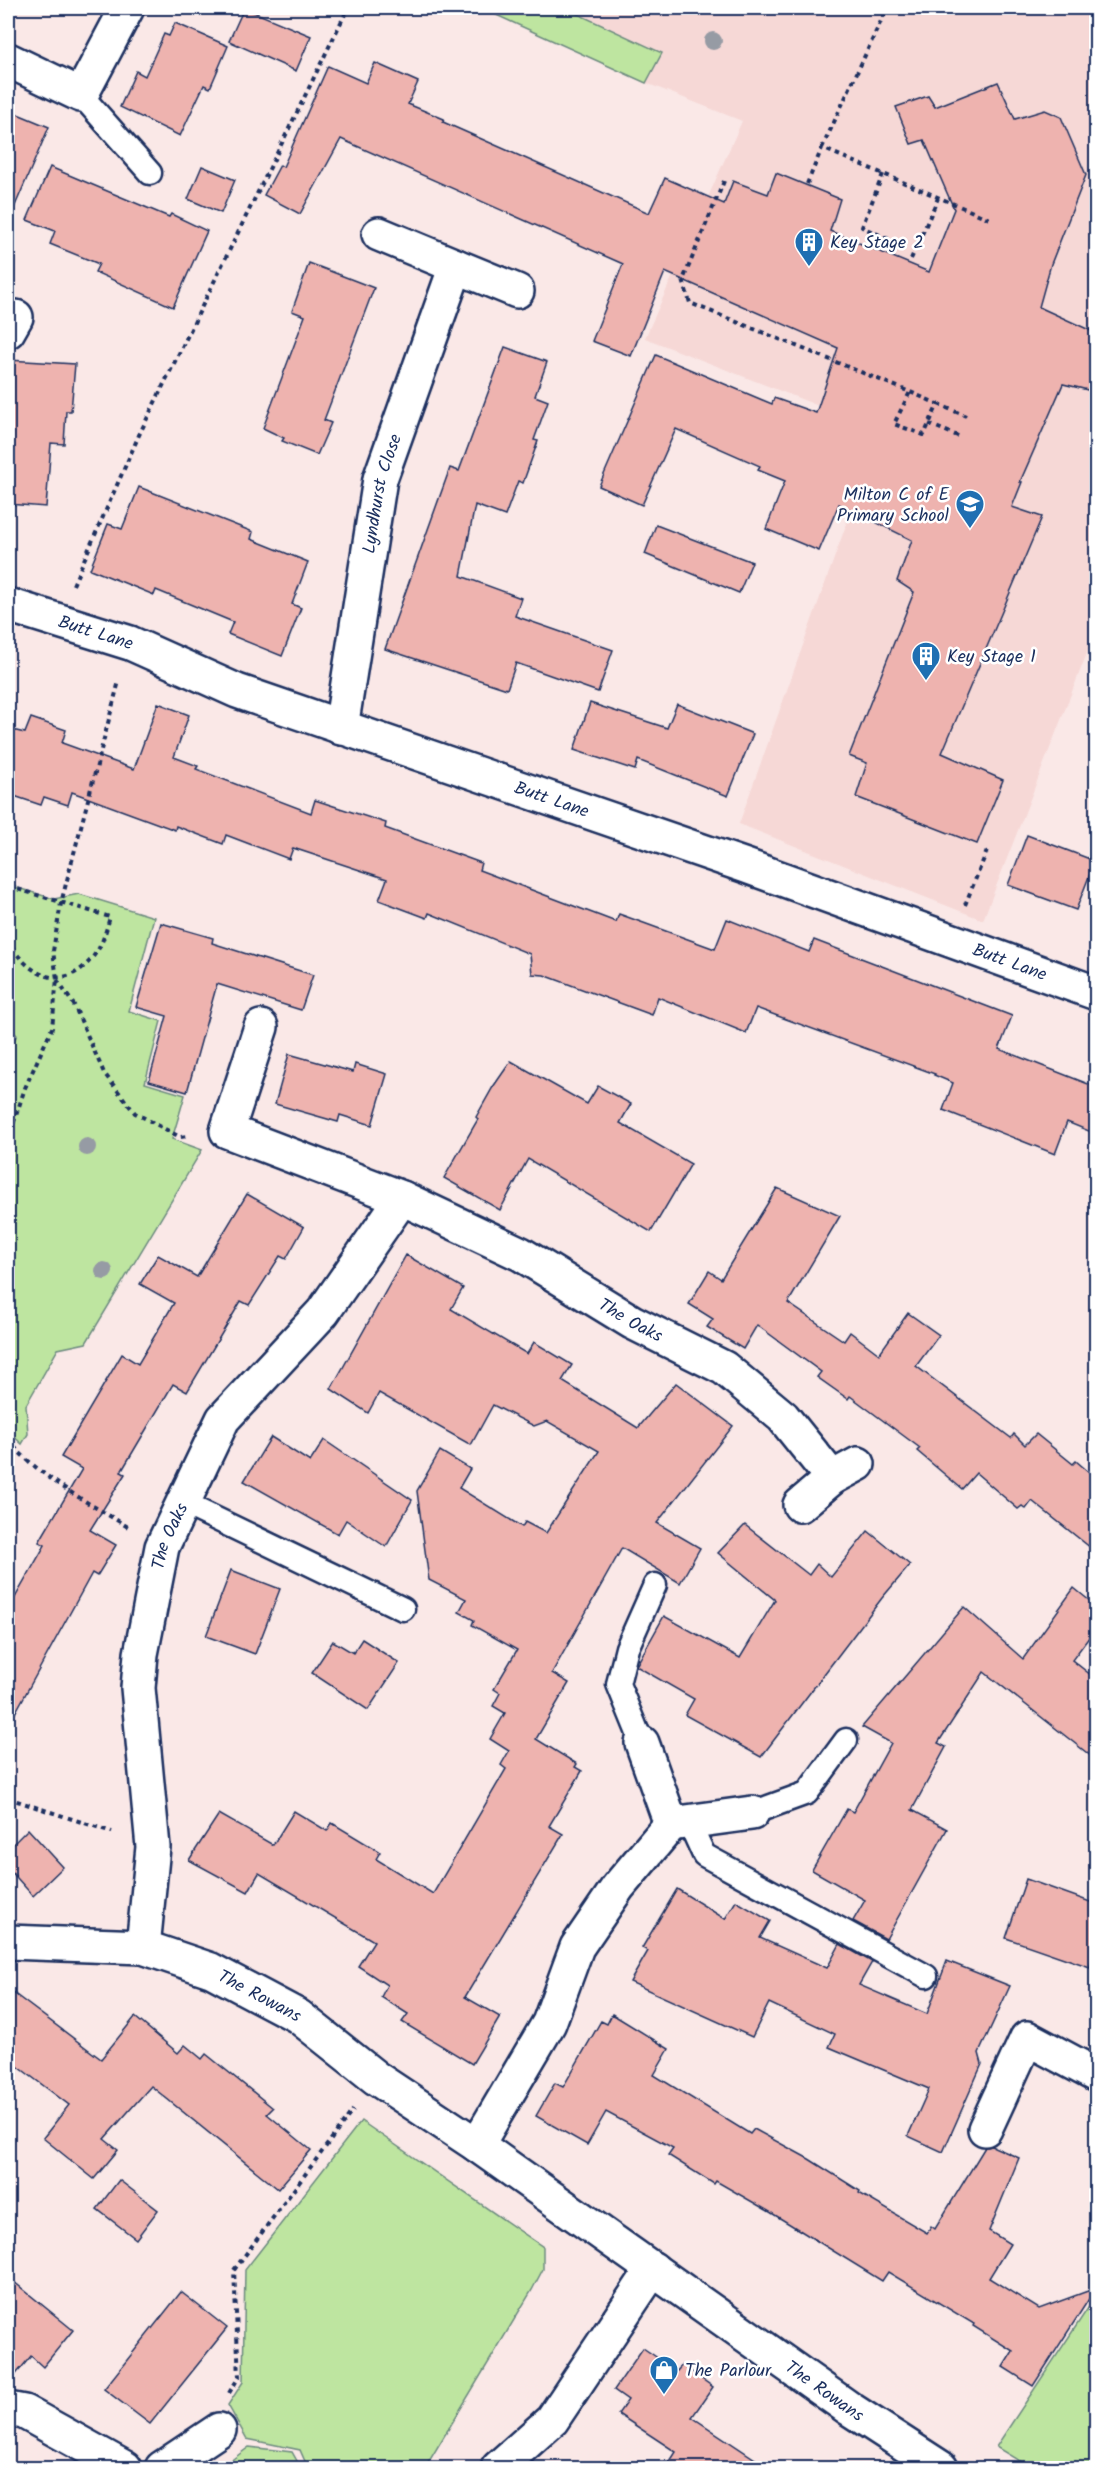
<svg xmlns="http://www.w3.org/2000/svg" width="1104" height="2476" font-family="Kalam,sans-serif">
<style>
.built{fill:#f6d8d6}
.green{fill:#bee5a0;stroke:#6c8a7f;stroke-width:1.5}
.building{fill:#eeb3af;stroke:#1b2f5e;stroke-width:1.5}
.lines{fill:none;stroke-linecap:round;stroke-linejoin:round}
.lane-casing{stroke:#1b2f5e;stroke-width:27}
.street-casing{stroke:#1b2f5e;stroke-width:38}
.path{stroke:#1b2f5e;stroke-width:4;stroke-dasharray:4.5 4.5;stroke-linecap:butt}
.lane{stroke:#fff;stroke-width:22}
.street{stroke:#fff;stroke-width:33}
.tree{fill:#969ba4}
.labels{text-anchor:middle;stroke-width:5;stroke-linejoin:round;paint-order:stroke}
.poi-label{font-size:18px;fill:#1b2f5e;stroke:#fff;text-anchor:start}
.street-label{font-size:18px;fill:#1b2f5e;stroke:#fff}
</style>
<rect width="100%" height="100%" fill="#fae8e7"/>
<filter id="ink" filterUnits="userSpaceOnUse"><feTurbulence type="fractalNoise" baseFrequency=".0167" numOctaves="2"/><feDisplacementMap in="SourceGraphic" scale="12" xChannelSelector="R" yChannelSelector="G"/><feConvolveMatrix kernelMatrix="1 2 1 2 8 2 1 2 1" color-interpolation-filters="sRGB"/></filter>
<g filter="url(#ink)">
<path class="built" d="M481 8H1096V630L983 920 739 824 880 430 645 338 742 121 646 83Z"/>
<g class="green">
<path d="M481 8H565L662 53 646 83Z"/>
<path d="M8 885 54 899 79 894 154 917 129 1011 161 1021 145 1083 185 1095 172 1139 202 1150 86 1343 58 1349 26 1405 28 1434 22 1444 8 1431V1049L17 1035 8 1026Z"/>
<path d="M361 2121 543 2247V2269L532 2290 425 2468H308L300 2450 247 2439 228 2405 243 2382 245 2270Z"/>
<path d="M1096 2296V2468H1031L996 2447Z"/>
<path d="M249 2447 292 2452 301 2468H221Z"/>
</g>
<g class="building">
<path d="M244 8 311 36 296 71 229 41Z"/>
<path d="M175 23 228 46 210 88 204 85 180 136 120 107 136 71 145 76 164 34 169 36Z"/>
<path d="M375 63 418 82 408 104 444 119 443 122 649 213 665 178 724 204 733 181 768 194 776 173 840 199 830 231 929 272 954 209 924 140 911 144 896 107 928 96 935 107 998 82 1015 119 1045 110 1061 117 1086 175 1051 264 1039 307 1096 333V392L1063 384 1020 482H1022L1012 507 1042 517 942 753 1003 780 977 844 856 797 867 763 849 756 914 592 897 581 912 540 839 504 819 551 766 529 785 481 758 470 760 466 676 429 642 505 599 486 656 355 772 404 774 398 816 413 838 348 665 272 631 356 592 341 623 264 341 139 300 214 264 195 280 165 283 167 328 66 366 83Z"/>
<path d="M8 110 49 127 8 222Z"/>
<path d="M202 166 235 180 221 213 188 199Z"/>
<path d="M50 167 169 217 171 214 207 231 173 307 95 272 99 264 50 244 55 231 27 220Z"/>
<path d="M309 263 374 288 324 420 331 423 317 455 282 441 284 438 263 428 305 316 292 311Z"/>
<path d="M505 347 547 362 535 396 548 401 534 440 538 441 523 483 518 481 505 516 475 505 461 576 521 598 515 616 613 650 598 692 516 663 507 689 385 649 450 468 459 471Z"/>
<path d="M8 360 75 364 71 411H66L64 444 51 443 46 507 8 504Z"/>
<path d="M139 487 253 532 251 539 308 562 292 604 301 608 282 656 228 634 233 622 156 590 154 595 90 569 108 524 122 529Z"/>
<path d="M656 525 752 562 739 593 645 554Z"/>
<path d="M158 703 189 715 174 757 198 766 196 769 311 813 315 800 386 823 385 828 481 863 479 870 616 922 619 914 715 949 727 919 809 952 814 940 1012 1016 999 1049 1096 1087V1134L1067 1122 1055 1154 943 1110 953 1083 934 1075 935 1074 756 1008 746 1033 658 997 652 1015 544 975 532 974 530 954 429 913 427 918 379 900 387 879 293 848 289 859 226 835 223 844 176 826 175 830 72 792 68 805 44 797 41 805 8 794V729L25 733 31 718 66 730 62 743 134 769Z"/>
<path d="M590 703 667 728 677 704 753 734 728 796 638 760 635 770 574 750Z"/>
<path d="M1027 835 1095 861 1076 910 1008 885Z"/>
<path d="M161 923 213 938 212 943 313 975 301 1010 217 984 187 1092 149 1081 167 1016 136 1007Z"/>
<path d="M289 1054 353 1072 355 1064 387 1074 372 1125 340 1115 338 1122 275 1104Z"/>
<path d="M511 1061 587 1104 598 1086 631 1104 620 1123 691 1164 651 1232 528 1159 500 1210 444 1178 478 1119 476 1117 493 1087Z"/>
<path d="M777 1188 840 1216 788 1303 844 1341 850 1332 879 1354 908 1313 939 1335 916 1366 1011 1438 1014 1434 1025 1445 1036 1434 1073 1464 1076 1461 1096 1478V1552L1032 1501 1026 1509 1022 1506 1018 1509 976 1473 962 1489 917 1451 920 1448 850 1396 848 1399 817 1377 821 1372 757 1325 743 1349 707 1327 713 1319 689 1304 709 1271 721 1279Z"/>
<path d="M247 1194 304 1227 286 1259 280 1256 249 1305 241 1301 187 1392 173 1384 121 1472 125 1474 90 1530 116 1545 97 1576 92 1573 8 1726V1610L45 1545 39 1542 82 1469 61 1457 122 1354 138 1364 174 1303 140 1284 158 1255 197 1277Z"/>
<path d="M406 1255 463 1288 451 1309 527 1354 534 1342 572 1365 562 1381 638 1428 676 1383 733 1426 657 1523 700 1548 680 1583 622 1548 552 1673 569 1683 536 1739 577 1764 575 1767 582 1771 549 1826 563 1834 465 1997 500 2017 472 2064 402 2022 408 2014 381 1997 387 1985 358 1966 374 1941 259 1873 248 1892 189 1860 219 1814 273 1845 294 1811 327 1831 332 1823 380 1852 376 1859 433 1894 506 1769 501 1765 509 1751 490 1739 505 1713 493 1706 500 1693 494 1689 517 1650 472 1625 474 1620 459 1612 466 1599 429 1580 417 1491 440 1451 470 1469 459 1488 522 1527 525 1522 546 1533 599 1451 547 1421 534 1426 493 1405 471 1445 379 1393 368 1413 331 1389Z"/>
<path d="M271 1437 310 1462 324 1440 412 1500 386 1547 346 1520 338 1534 244 1481Z"/>
<path d="M745 1525 809 1575 817 1564 831 1577 868 1531 910 1565 882 1598 761 1757 685 1715 694 1699 636 1666 664 1616 740 1658 775 1600 718 1553Z"/>
<path d="M231 1570 280 1589 255 1654 206 1636Z"/>
<path d="M1074 1588 1096 1606V1628L1072 1660 1096 1679V1760L984 1672 938 1743 946 1747 912 1810 947 1829 886 1939 853 1921 865 1900 812 1870 847 1809 853 1812 891 1743 862 1727 964 1607 1023 1659Z"/>
<path d="M362 1639 399 1663 368 1710 312 1673 333 1641 353 1653Z"/>
<path d="M28 1829 63 1867 33 1896 8 1868V1849Z"/>
<path d="M1026 1879 1096 1904V1937L1090 1967 1006 1938Z"/>
<path d="M677 1889 725 1919 736 1901 770 1921 760 1938 827 1968 840 1944 872 1962 859 1985 927 2014 947 1961 1010 1986 979 2053 982 2064 943 2152 908 2136 929 2089 829 2047 835 2034 769 2003 752 2037 630 1982 648 1951 642 1948Z"/>
<path d="M8 1989 101 2059 135 2017 178 2053 185 2045 202 2059 206 2054 273 2108 267 2114 311 2150 278 2189 151 2086 104 2139 118 2150 94 2179 43 2138 69 2105 8 2059Z"/>
<path d="M612 2014 669 2049 654 2075 750 2134 754 2129 809 2159 860 2191 859 2193 927 2233 931 2226 935 2229 985 2147 992 2146 1019 2158 989 2231 1010 2244 989 2278 1039 2309 1096 2288 1033 2386 1003 2367 1013 2351 973 2326 974 2324 888 2272 882 2281 770 2212 716 2181 714 2184 668 2155 673 2148 606 2112 587 2145 536 2116 555 2083 563 2087 601 2021 607 2024Z"/>
<path d="M119 2180 158 2210 136 2239 97 2209Z"/>
<path d="M8 2277 73 2330 43 2367 31 2356 8 2384Z"/>
<path d="M181 2292 227 2328 150 2424 104 2389Z"/>
<path d="M643 2348 677 2371 682 2365 713 2387 692 2417 770 2469H665L676 2452 618 2414 628 2400 614 2390Z"/>
</g>
<g class="lines">
<g class="lane-casing">
<g id="lane">
<path d="M81 95 150 173"/>
<path d="M183 1503 403 1609"/>
<path d="M642 1743 618 1684 627 1648 655 1585"/>
<path d="M752 1813 807 1793 846 1740"/>
<path d="M689 1822 704 1855 926 1976"/>
</g>
</g>
<g class="street-casing">
<g id="street">
<path d="M8 60 81 95 127 8"/>
<path d="M456 266 517 291"/>
<path d="M8 331 16 317"/>
<path id="s1" d="M8 605 130 643 237 691 746 866 1096 993"/>
<path id="s2" d="M341 728 380 479 456 266 379 234"/>
<path d="M261 1027 227 1131 402 1198"/>
<path d="M800 1505 832 1478 858 1464"/>
<path d="M671 1824 752 1813"/>
<path id="s3" d="M8 1942 143 1947 211 1970 298 2016 376 2078 477 2145 850 2409 941 2468"/>
<path id="s4" d="M143 1947 153 1847 138 1688 141 1654 162 1547 223 1419 323 1312 402 1198 521 1254 632 1322 724 1368 783 1417 832 1478"/>
<path d="M985 2129 1027 2038 1096 2075"/>
<path d="M477 2145 549 2023 577 1947 618 1887 671 1824 642 1743"/>
<path d="M8 2409 24 2412 125 2468"/>
<path d="M162 2468 219 2430"/>
<path d="M498 2468 552 2420 653 2269"/>
</g>
</g>
<g class="path">
<path d="M822 148 887 8"/>
<path d="M883 174 862 227 893 241"/>
<path d="M724 181 683 280 690 303 910 392 938 404 924 435 894 424 910 392"/>
<path d="M807 184 822 148 992 220"/>
<path d="M911 259 938 198"/>
<path d="M938 404 966 416"/>
<path d="M929 424 960 437"/>
<path d="M73 585 139 435 348 8"/>
<path d="M965 905 987 851"/>
<path d="M8 910 14 888 110 917C107 927 104 939 99 948 71 994 32 982 8 941"/>
<path d="M57 980 74 1005 104 1073 135 1113 180 1137 188 1136"/>
<path d="M8 1140 25 1088 52 1028 57 979 53 951 61 903 119 681"/>
<path d="M8 1440C40 1478 86 1501 128 1527"/>
<path d="M8 1798 112 1832"/>
<path d="M229 2393 239 2377 234 2270 353 2110"/>
</g>
<use href="#lane" class="lane"/>
<use href="#street" class="street"/>
</g>
<g class="tree">
<circle cx="713" cy="41" r="9"/>
<circle cx="87" cy="1147" r="9"/>
<circle cx="104" cy="1271" r="9"/>
</g>
</g>
<defs>
<g id="building-pin" transform="scale(1.5)"><path d="M0 17L-7.5 6A9.5 9.5 0 1 1 7.5 6Z" fill="#1f6fb2" stroke="#fff"/><path d="M-4-6H4V6H1V3H-1V6H-4ZM-2.5-4.3h1.7v1.8h-1.7ZM.8-4.3h1.7v1.8H.8ZM-2.5-1h1.7V.8h-1.7ZM.8-1h1.7V.8H.8Z" fill="#fff"/></g>
<g id="school-pin" transform="scale(1.5)"><path d="M0 17L-7.5 6A9.5 9.5 0 1 1 7.5 6Z" fill="#1f6fb2" stroke="#fff"/><path d="M0-5L7-2L0 1L-7-2ZM-4 1L0 2.5L4 1V4Q0 6-4 4Z" fill="#fff"/></g>
<g id="shop-pin" transform="scale(1.5)"><path d="M0 17L-7.5 6A9.5 9.5 0 1 1 7.5 6Z" fill="#1f6fb2" stroke="#fff"/><path d="M-5-2.5h2.3a2.7 3.5 0 0 1 5.4 0H5L5.5 6h-11ZM-1.5-2.5h3a1.5 2.3 0 0 0-3 0Z" fill="#fff"/></g>
</defs>
<g fill-rule="evenodd">
<use href="#building-pin" x="809" y="242"/>
<use href="#school-pin" x="970" y="504"/>
<use href="#building-pin" x="926" y="656"/>
<use href="#shop-pin" x="664" y="2370"/>
</g>
<g class="labels">
<g class="poi-label">
<text x="830" y="248">Key Stage 2</text>
<text x="949" y="500" text-anchor="end">Milton C of E<tspan x="949" dy="21">Primary School</tspan></text>
<text x="947" y="662">Key Stage 1</text>
<text x="685" y="2376">The Parlour</text>
</g>
<g class="street-label">
<text dy="6" stroke="none"><textPath href="#s2" startOffset="238">Lyndhurst Close</textPath></text>
<text dy="6" stroke="none"><textPath href="#s1" startOffset="92">Butt Lane</textPath></text>
<text dy="6" stroke="none"><textPath href="#s1" startOffset="578">Butt Lane</textPath></text>
<text dy="6" stroke="none"><textPath href="#s1" startOffset="1064">Butt Lane</textPath></text>
<text dy="6" stroke="none"><textPath href="#s4" startOffset="1090">The Oaks</textPath></text>
<text dy="6" stroke="none"><textPath href="#s4" startOffset="416">The Oaks</textPath></text>
<text dy="6" stroke="none"><textPath href="#s3" startOffset="262">The Rowans</textPath></text>
<text dy="6" stroke="none"><textPath href="#s3" startOffset="952">The Rowans</textPath></text>
</g>
</g>
<rect width="1104" height="2476" fill="none" stroke="#fff" stroke-width="30"/>
<rect x="15" y="15" width="1074" height="2446" fill="none" stroke="#1b2f5e" stroke-width="2" filter="url(#ink)"/>
</svg>
